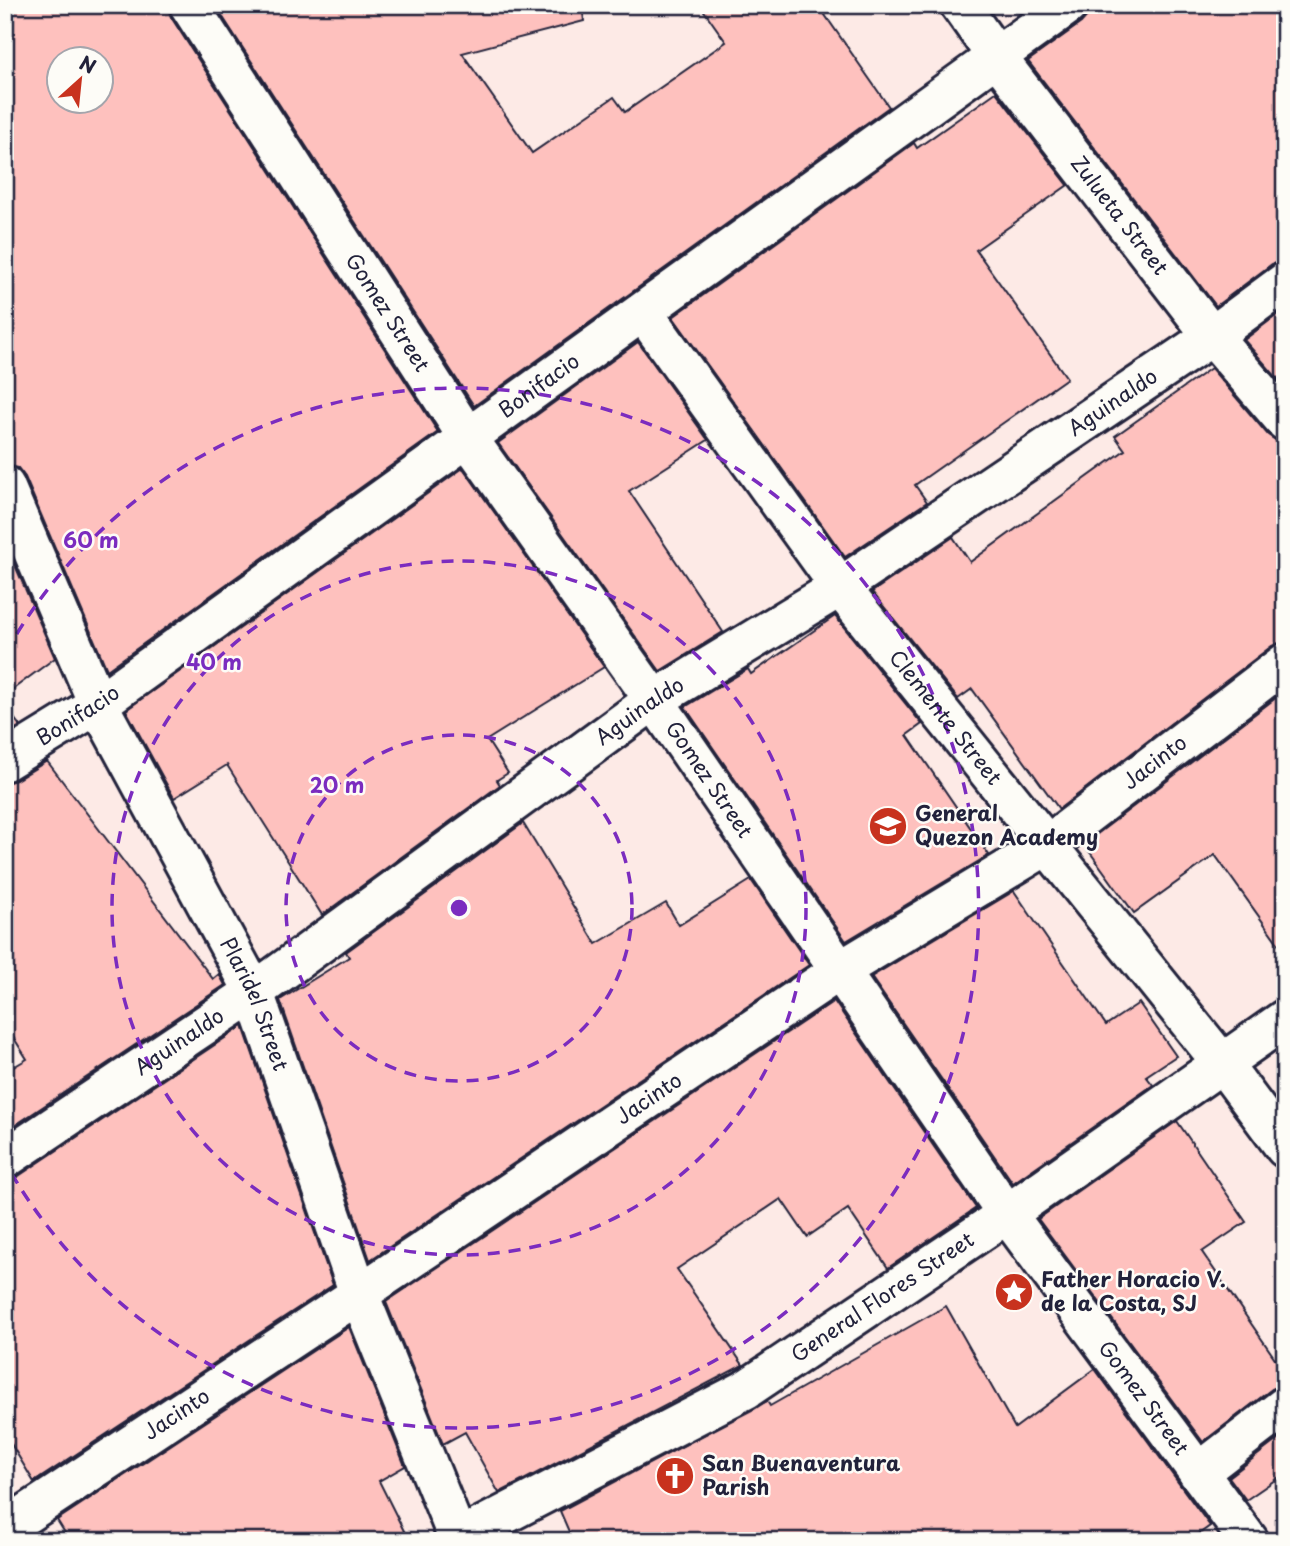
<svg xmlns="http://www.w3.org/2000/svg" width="1290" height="1546" font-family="'Playpen Sans',sans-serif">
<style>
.building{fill:#fec1be;stroke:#22223b;stroke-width:2;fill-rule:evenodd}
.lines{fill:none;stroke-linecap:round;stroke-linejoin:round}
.minor-casing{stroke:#22223b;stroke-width:44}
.minor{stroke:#fdfcf7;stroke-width:38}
.ring{fill:none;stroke:#7b2cbf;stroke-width:3.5;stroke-dasharray:12 9}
.labels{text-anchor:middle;stroke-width:5;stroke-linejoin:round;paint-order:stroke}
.street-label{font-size:21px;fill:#22223b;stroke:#fdfcf7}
.poi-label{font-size:21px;font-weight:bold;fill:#22223b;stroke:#fdfcf7;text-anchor:start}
.centre{fill:#7b2cbf;stroke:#fdfcf7;stroke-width:3.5}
.ring-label{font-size:21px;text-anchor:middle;font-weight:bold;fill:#7b2cbf;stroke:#fdfcf7;stroke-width:5;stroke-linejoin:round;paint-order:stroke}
</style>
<rect width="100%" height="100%" fill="#fdeae6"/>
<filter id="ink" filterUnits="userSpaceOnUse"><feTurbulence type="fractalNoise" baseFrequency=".0143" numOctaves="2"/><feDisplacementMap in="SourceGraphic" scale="14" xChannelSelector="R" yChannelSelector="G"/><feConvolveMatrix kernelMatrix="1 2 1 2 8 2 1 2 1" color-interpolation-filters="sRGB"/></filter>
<g filter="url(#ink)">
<g class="building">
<path d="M5 5H167L171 17 438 432 107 670 25 477 18 468 5 465ZM60 60H102V102H60Z"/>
<path d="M215 5H582L584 21 462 53 532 153 614 97 625 112 726 42 700 5H818L889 107 474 406Z"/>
<path d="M1089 5H1285V261L1272 264 1216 306 1028 61 1081 23 1088 15Z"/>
<path d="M996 92 1068 185 976 250 1067 378 915 485 927 502 845 557 673 317 914 143 917 148Z"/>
<path d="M1285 309V387L1244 340Z"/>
<path d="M638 342 708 440 629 491 723 632 660 671 498 443Z"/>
<path d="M1211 368 1268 435 1277 441 1285 442V642L1272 646 1059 809 972 689 958 699 872 592 953 537 970 562 1125 450 1115 436Z"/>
<path d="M463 468 604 667 487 740 508 773 497 780 500 785 322 915 227 765 174 798 126 710Z"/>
<path d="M5 542 55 658 5 695Z"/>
<path d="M835 616 922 724 907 735 989 855 846 941 685 707 748 669 751 674Z"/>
<path d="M1285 691V953L1215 855 1134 913 1084 844Z"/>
<path d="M5 706 20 726 5 735Z"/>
<path d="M47 761 213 979 219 974 225 985 5 1132V1072L27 1059 5 1024V783L16 780Z"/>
<path d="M523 823 596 944 666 903 679 925 751 880 809 965 370 1260 280 1000 349 957 346 952Z"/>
<path d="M1014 891 1106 1025 1139 1003 1176 1056 1146 1076 1153 1085 1013 1183 871 977Z"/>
<path d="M834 1001 976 1208 888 1268 848 1209 807 1237 781 1199 677 1269 743 1365 499 1493 465 1432 443 1444 386 1302Z"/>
<path d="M243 1026 333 1285 34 1482 5 1434V1181L17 1177Z"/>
<path d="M1177 1121 1246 1222 1202 1252 1285 1373V1385L1272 1389 1203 1442 1038 1219Z"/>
<path d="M946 1306 1015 1428 1095 1369 1210 1526 1189 1541H573L560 1511 767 1401 770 1406Z"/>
<path d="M349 1327 405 1466 379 1481 409 1541H70L57 1520Z"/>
<path d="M1285 1434V1473L1246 1500 1229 1477Z"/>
</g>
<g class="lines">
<g class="minor-casing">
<g id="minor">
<path id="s1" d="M189 5 468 438 654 700 1007 1214 1249 1541"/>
<path id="s2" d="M960 5 996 56 1212 336 1285 421"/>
<path id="s3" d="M643 312 840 587 1222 1063 1285 1148"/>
<path id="s4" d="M5 486 98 704 254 992 359 1294 459 1541"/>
<path id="s5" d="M5 761 98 704 1068 5"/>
<path id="s6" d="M5 1159 254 992 654 700 840 587 1212 336 1285 282"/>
<path d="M1198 1473 1285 1406"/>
<path id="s7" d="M5 1528 359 1294 839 971 1046 846 1285 663"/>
<path id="s8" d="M459 1538 745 1390 1007 1214 1285 1019"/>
</g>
</g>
<use href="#minor" class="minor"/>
</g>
</g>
<g class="ring">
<circle cx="459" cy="908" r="173"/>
<circle cx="459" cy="908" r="347"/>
<path d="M6 652A520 520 0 1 1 6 1164"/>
</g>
<defs>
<g id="school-disc" transform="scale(2.0125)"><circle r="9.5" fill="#c8321e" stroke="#fdfcf7"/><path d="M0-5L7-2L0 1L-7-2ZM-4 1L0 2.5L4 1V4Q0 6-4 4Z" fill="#fff"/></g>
<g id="sight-disc" transform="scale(2.0125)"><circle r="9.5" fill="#c8321e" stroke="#fdfcf7"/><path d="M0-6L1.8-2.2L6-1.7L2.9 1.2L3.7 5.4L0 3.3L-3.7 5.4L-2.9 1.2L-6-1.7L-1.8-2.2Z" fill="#fff"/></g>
<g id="church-disc" transform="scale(2.0125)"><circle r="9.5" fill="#c8321e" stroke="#fdfcf7"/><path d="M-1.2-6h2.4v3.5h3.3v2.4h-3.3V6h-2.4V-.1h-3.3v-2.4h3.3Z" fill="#fff"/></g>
</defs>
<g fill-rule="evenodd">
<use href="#school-disc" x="888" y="826"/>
<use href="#sight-disc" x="1014" y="1292"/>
<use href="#church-disc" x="675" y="1476"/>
</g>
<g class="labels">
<g class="street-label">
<text dy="7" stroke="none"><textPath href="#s2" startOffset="264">Zulueta Street</textPath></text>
<text dy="7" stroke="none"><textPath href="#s1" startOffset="366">Gomez Street</textPath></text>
<text dy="7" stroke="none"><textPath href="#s5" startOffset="653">Bonifacio</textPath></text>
<text dy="7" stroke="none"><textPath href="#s6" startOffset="1342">Aguinaldo</textPath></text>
<text dy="7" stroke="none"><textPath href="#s6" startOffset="777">Aguinaldo</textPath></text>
<text dy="7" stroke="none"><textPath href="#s5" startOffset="86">Bonifacio</textPath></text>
<text dy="7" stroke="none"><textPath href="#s3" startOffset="506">Clemente Street</textPath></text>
<text dy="7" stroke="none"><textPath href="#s7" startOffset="1382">Jacinto</textPath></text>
<text dy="7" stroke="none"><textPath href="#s1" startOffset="933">Gomez Street</textPath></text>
<text dy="7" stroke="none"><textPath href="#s4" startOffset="576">Plaridel Street</textPath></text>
<text dy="7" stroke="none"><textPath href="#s6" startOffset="210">Aguinaldo</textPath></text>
<text dy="7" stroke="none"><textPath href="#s7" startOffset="774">Jacinto</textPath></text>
<text dy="7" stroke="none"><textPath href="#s8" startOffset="488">General Flores Street</textPath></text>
<text dy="7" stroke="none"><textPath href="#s1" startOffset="1689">Gomez Street</textPath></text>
<text dy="7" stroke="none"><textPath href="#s7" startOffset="206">Jacinto</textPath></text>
</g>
<g class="poi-label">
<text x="915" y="821">General<tspan x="915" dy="24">Quezon Academy</tspan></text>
<text x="1041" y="1287">Father Horacio V.<tspan x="1041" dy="24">de la Costa, SJ</tspan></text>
<text x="702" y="1471">San Buenaventura<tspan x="702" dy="24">Parish</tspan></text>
</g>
</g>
<circle cx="459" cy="908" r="10" class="centre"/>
<g class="ring-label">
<text x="91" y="548">60 m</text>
<text x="214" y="670">40 m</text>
<text x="337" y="793">20 m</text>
</g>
<rect width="1290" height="1546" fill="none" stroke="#fdfcf7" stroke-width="28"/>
<rect x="14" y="14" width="1262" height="1518" fill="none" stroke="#22223b" stroke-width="2.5" filter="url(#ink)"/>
<g transform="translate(80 80) rotate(27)"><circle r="33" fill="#fdfcf7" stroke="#a5a5ac" stroke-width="2"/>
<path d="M0-5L12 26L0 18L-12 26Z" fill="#c8321e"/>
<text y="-10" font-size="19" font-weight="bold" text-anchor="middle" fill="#22223b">N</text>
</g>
</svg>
